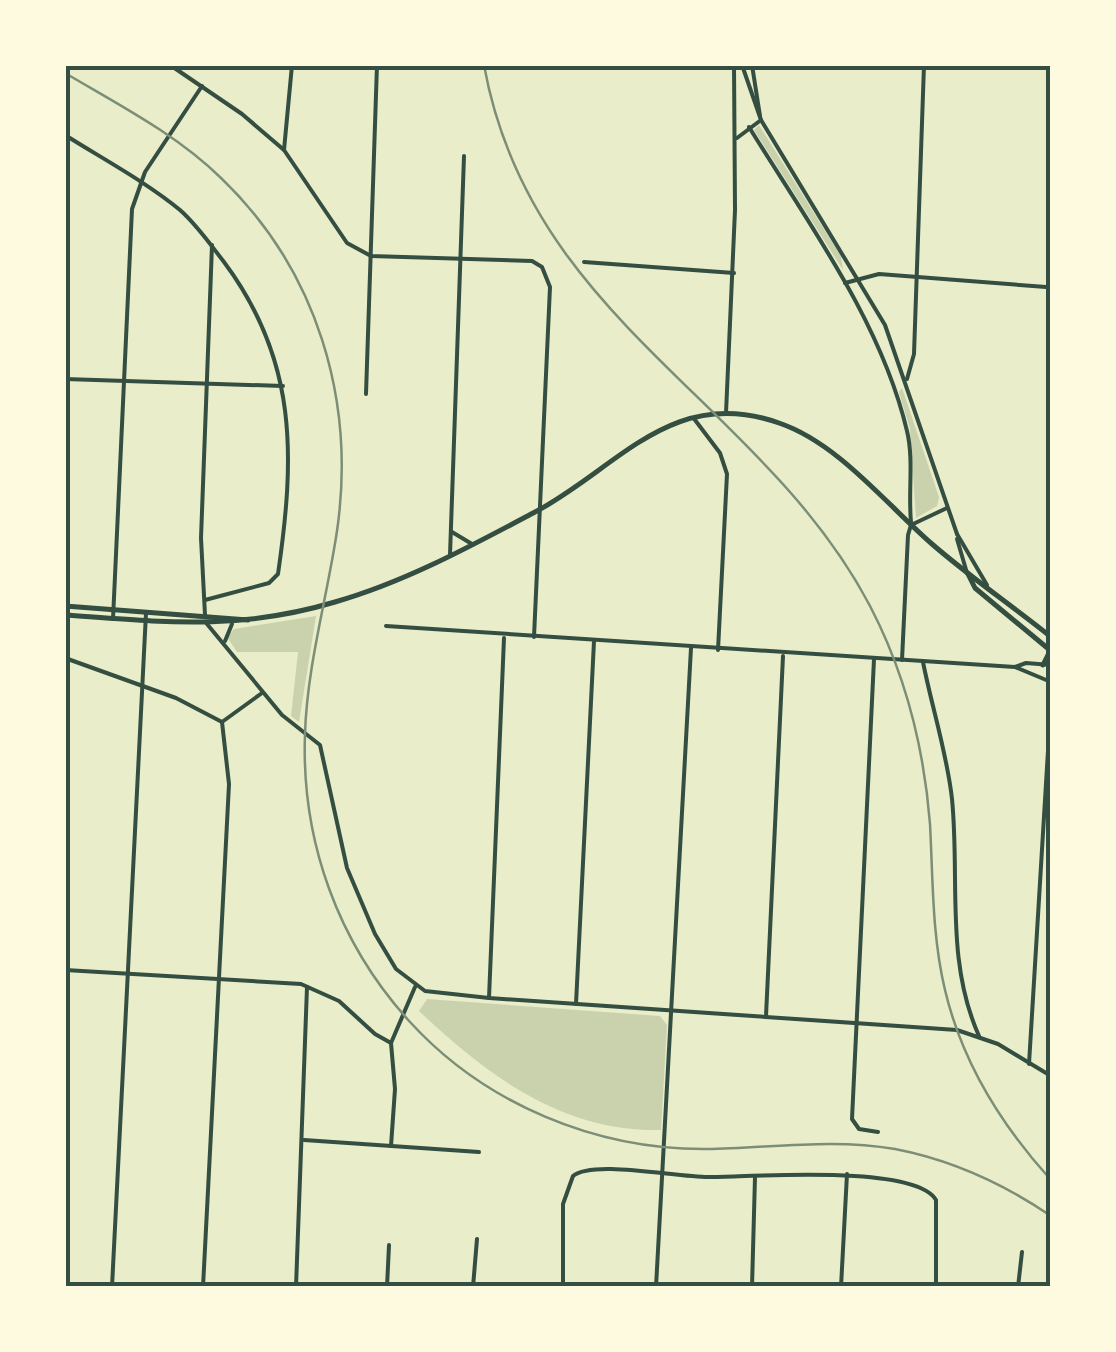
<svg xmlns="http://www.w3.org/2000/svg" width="1116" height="1352" font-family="Mulish,sans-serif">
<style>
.green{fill:#cad2ad}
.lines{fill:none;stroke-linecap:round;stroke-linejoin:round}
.minor{stroke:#344e41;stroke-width:4}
.tertiary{stroke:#344e41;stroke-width:4}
.primary{stroke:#344e41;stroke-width:5}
.rail{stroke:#7c8e77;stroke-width:2.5}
.neatline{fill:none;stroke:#344e41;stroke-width:4}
</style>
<rect width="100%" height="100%" fill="#e9edc9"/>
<g class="green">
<path d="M759 125 841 256 843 270 754 130Z"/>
<path d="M902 388 939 497 937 506 916 518 910 429 899 392Z"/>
<path d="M316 616 299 722 291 716 298 652H237L227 637 234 629Z"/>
<path d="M427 999 660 1016 667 1025 661 1130C562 1132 488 1076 419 1011Z"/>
</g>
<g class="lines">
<g class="minor">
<path d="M170 65 242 114 284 150 347 243 371 256 532 261 542 267 550 287 534 637"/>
<path d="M742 65 761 120 885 325 957 534"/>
<path d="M752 65 760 116"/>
<path d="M749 127C808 223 881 321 907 431 914 460 908 493 911 522"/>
<path d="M65 135C103 159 146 182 180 210 197 225 210 244 224 262 298 361 295 457 278 574L269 583 205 600"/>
<path d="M737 138 761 120"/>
<path d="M284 150 292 65"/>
<path d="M584 262 734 273"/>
<path d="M845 283 879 274 1046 287"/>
<path d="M65 379 283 386"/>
<path d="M907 379 914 354 924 65"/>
<path d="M366 394 377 65"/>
<path d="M726 413 735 210 734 65"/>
<path d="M695 420 720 453 727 474 718 650"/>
<path d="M452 532 472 544"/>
<path d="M450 555 464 156"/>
<path d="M205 615 201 538 212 245"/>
<path d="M113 619 132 209 145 172 202 86"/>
<path d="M207 624 282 715 320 745 347 868 375 934 396 969 425 991 489 998 957 1030 998 1044 1051 1076"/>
<path d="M386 626 1015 667 1051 682"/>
<path d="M225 641 232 624"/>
<path d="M65 658 176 698 222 722"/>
<path d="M874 659 852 1119 859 1129 878 1132"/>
<path d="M902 660 908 535 911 525 947 508"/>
<path d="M923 662C932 708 947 753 952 799 960 879 945 960 979 1036"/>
<path d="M1015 667 1026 663 1051 665"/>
<path d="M222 722 262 693"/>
<path d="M65 970 301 984 339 1001 375 1034 391 1043"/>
<path d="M489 998 504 638"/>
<path d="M576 1004 594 641"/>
<path d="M766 1016 783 656"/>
<path d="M1029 1064 1051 701"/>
<path d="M304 1140 479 1152"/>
<path d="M391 1146 395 1089 391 1043 415 987"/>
<path d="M112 1287 146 613"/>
<path d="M203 1287 229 784 222 722"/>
<path d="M296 1287 307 987"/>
<path d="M387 1287 389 1245"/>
<path d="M473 1287 477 1239"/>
<path d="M563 1287V1204L573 1176C593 1159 679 1178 710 1177 751 1177 915 1164 936 1200V1287"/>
<path d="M656 1287 691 648"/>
<path d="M752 1287 755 1177"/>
<path d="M841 1287 847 1174"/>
<path d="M1018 1287 1022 1252"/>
</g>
<g class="tertiary">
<path d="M957 534 987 585"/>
<path d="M957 539 967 573"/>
</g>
<g class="primary">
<path d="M968 574 975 588 1051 651"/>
<path d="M65 606 248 620"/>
<path d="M65 615C163 622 238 631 335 602 405 582 471 546 535 512 618 468 672 385 779 423 838 443 886 504 932 544 970 577 1011 605 1051 637"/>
<path d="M1043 665 1050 651"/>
</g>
<g class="rail">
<path d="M484 65C530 321 762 400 870 606 906 675 924 748 930 824 933 880 932 936 945 990 962 1062 1002 1126 1051 1180"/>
<path d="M65 73C119 105 176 134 221 178 317 270 356 400 337 531 327 598 307 666 305 734 301 841 338 943 410 1022 485 1104 596 1150 707 1149 770 1148 833 1138 895 1149 952 1160 1004 1184 1051 1216"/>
</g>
</g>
<rect width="1116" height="1352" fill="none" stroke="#fefae0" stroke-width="135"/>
<rect x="68" y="68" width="980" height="1216" class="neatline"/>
</svg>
